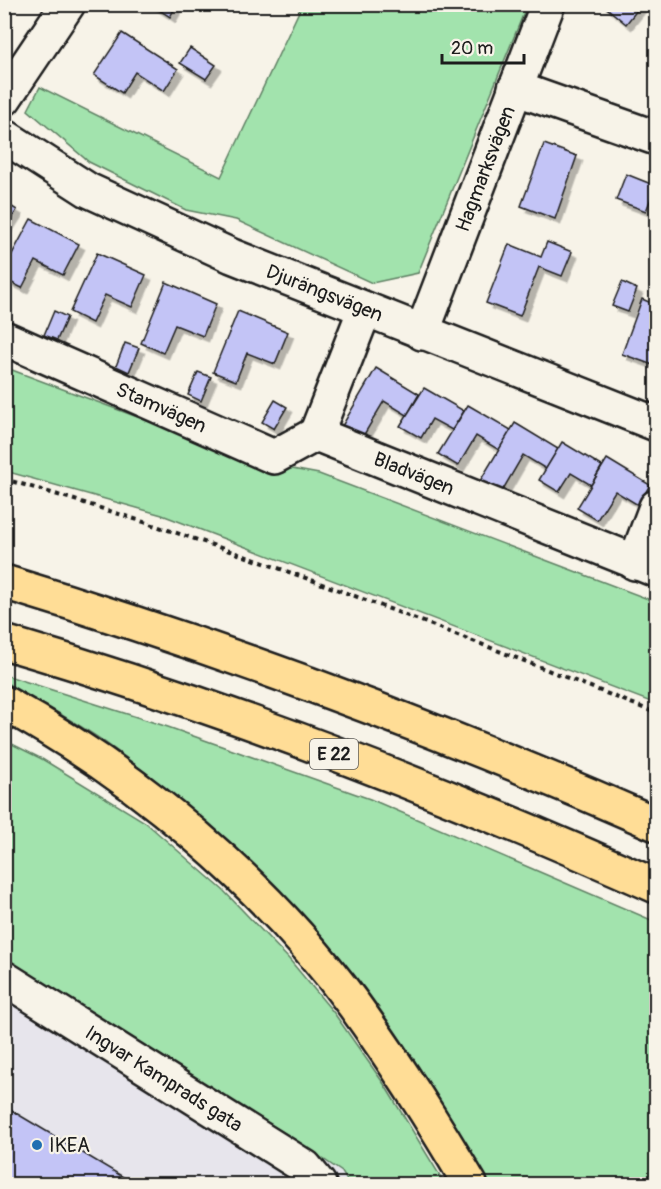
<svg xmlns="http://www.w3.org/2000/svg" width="661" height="1189" font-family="Pangolin,sans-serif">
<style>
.built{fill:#e7e5ec}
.green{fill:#a2e3ad;stroke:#5f8064;stroke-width:1.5}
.building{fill:#c3c4f6;stroke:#1c1c1c;stroke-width:1.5;filter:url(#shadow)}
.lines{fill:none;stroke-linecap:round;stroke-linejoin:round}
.minor-casing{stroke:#1c1c1c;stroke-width:38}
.highway-casing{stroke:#1c1c1c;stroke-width:38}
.path{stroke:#1c1c1c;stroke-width:4;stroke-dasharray:4.5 4.5;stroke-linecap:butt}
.minor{stroke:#f7f3e8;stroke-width:33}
.highway{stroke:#ffdd96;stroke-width:33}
.poi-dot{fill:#1f6fb2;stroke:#f7f3e8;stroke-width:2}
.labels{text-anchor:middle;stroke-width:4.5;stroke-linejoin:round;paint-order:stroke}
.shield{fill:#f7f3e8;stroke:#5e5c59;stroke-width:1.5}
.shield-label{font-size:18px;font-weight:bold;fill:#1c1c1c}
.street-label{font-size:20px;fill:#1c1c1c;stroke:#f7f3e8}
.poi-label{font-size:20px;fill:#1c1c1c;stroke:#f7f3e8;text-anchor:start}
</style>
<defs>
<filter id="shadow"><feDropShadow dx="5.5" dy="5.5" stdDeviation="0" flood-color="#0004"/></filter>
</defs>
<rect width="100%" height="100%" fill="#f7f3e8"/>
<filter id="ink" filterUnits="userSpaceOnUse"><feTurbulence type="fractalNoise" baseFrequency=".0167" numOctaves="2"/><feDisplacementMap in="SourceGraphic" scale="12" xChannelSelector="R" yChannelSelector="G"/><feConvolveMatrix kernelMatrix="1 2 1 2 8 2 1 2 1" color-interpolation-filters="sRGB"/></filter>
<g filter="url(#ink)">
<path class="built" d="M4 740 42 759 145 822 223 890 289 959 334 1013 384 1084 445 1184H5Z"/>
<g class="green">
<path d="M302 5H527L418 273 372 283 236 220 186 210 89 162 28 110 40 87 221 177Z"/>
<path d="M4 367 260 463 319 474 656 602V704L162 515 5 471Z"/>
<path d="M5 675 168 727 370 799 656 922V1184H490C451 1118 412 1052 365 989 297 898 198 809 106 743 74 720 38 702 5 682Z"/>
<path d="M4 740 42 759 145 822 223 890 289 959 334 1013 384 1084 445 1184H349L342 1172 288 1135 5 961Z"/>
</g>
<g class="building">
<path d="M150 4H177L170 17Z"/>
<path d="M602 4H642L626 24Z"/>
<path d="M122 33 178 69 164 91 135 72 122 93 94 75Z"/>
<path d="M190 48 216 65 206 79 180 63Z"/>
<path d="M544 144 577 156 555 219 521 206Z"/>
<path d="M626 174 656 186 646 211 616 200Z"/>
<path d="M4 202 17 210 4 230Z"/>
<path d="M31 219 79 244 63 275 36 261 22 288 4 279V269Z"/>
<path d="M547 242 572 252 562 276 539 267 520 316 486 303 509 244 541 257Z"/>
<path d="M97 253 146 275 132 307 105 295 92 323 70 312Z"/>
<path d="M166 282 216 304 203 336 175 325 163 353 141 343Z"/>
<path d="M622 282 637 289 628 312 612 306Z"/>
<path d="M642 299 656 305V357L653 365 622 354Z"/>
<path d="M54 311 67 317 57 340 44 335Z"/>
<path d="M238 311 288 332 275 364 247 353 236 381 213 372Z"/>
<path d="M125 343 139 348 129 372 116 366Z"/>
<path d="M376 368 419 394 407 415 384 401 362 438 342 426Z"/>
<path d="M198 372 211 377 201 401 188 395Z"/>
<path d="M424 388 464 411 452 430 432 419 421 438 400 426Z"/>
<path d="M275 400 287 407 274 429 262 422Z"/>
<path d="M468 405 511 430 499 450 476 436 458 466 438 454Z"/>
<path d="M515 423 558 449 546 469 523 455 501 493 480 481Z"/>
<path d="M562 442 602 466 591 485 571 473 559 492 539 480Z"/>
<path d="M607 459 650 485 638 505 615 491 597 520 577 508Z"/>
<path d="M4 1106 135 1184H4Z"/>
</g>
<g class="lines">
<g class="minor-casing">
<g id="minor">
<path d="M515 88 656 138"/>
<path d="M4 99 68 4"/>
<path id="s1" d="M4 136 88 190 232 256 656 424"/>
<path id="s2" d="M365 309 316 434 656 570"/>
<path id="s3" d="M422 333 548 4"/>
<path id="s4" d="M4 338 274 457 316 434"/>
<path d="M635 563 656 507"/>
<path id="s5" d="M4 978 305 1167 319 1184"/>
</g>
</g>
<g class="highway-casing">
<g id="highway">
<path d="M4 582C226 649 444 731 656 824"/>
<path d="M4 642C227 707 445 792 656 886"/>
<path d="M4 703C136 775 265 883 354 1005 396 1063 434 1123 470 1184"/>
</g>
</g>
<path class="path" d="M4 479C227 543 442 628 656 713"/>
<use href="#minor" class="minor"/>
<use href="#highway" class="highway"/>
</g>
</g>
<circle class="poi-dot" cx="37" cy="1145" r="6"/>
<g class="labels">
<rect class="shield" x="310" y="739" width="48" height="30" rx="4.5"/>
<g class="shield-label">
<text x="334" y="760">E 22</text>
</g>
<g class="street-label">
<text dy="7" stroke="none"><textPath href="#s3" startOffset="176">Hagmarksvägen</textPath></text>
<text dy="7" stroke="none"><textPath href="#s1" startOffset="358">Djurängsvägen</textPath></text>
<text dy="7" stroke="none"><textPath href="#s4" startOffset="172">Stamvägen</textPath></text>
<text dy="7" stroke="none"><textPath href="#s2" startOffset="240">Bladvägen</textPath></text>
<text dy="7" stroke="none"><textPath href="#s5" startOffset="189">Ingvar Kamprads gata</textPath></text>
</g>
<g class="poi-label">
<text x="49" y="1152">IKEA</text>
</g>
</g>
<rect width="661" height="1189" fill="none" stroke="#f7f3e8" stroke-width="24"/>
<rect x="12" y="12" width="637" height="1165" fill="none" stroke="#1c1c1c" stroke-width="2" filter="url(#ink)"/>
<path d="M442 54v9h82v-9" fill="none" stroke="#1c1c1c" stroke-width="3"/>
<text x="451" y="54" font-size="18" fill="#1c1c1c" stroke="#f7f3e8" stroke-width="4.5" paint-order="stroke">20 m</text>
</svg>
